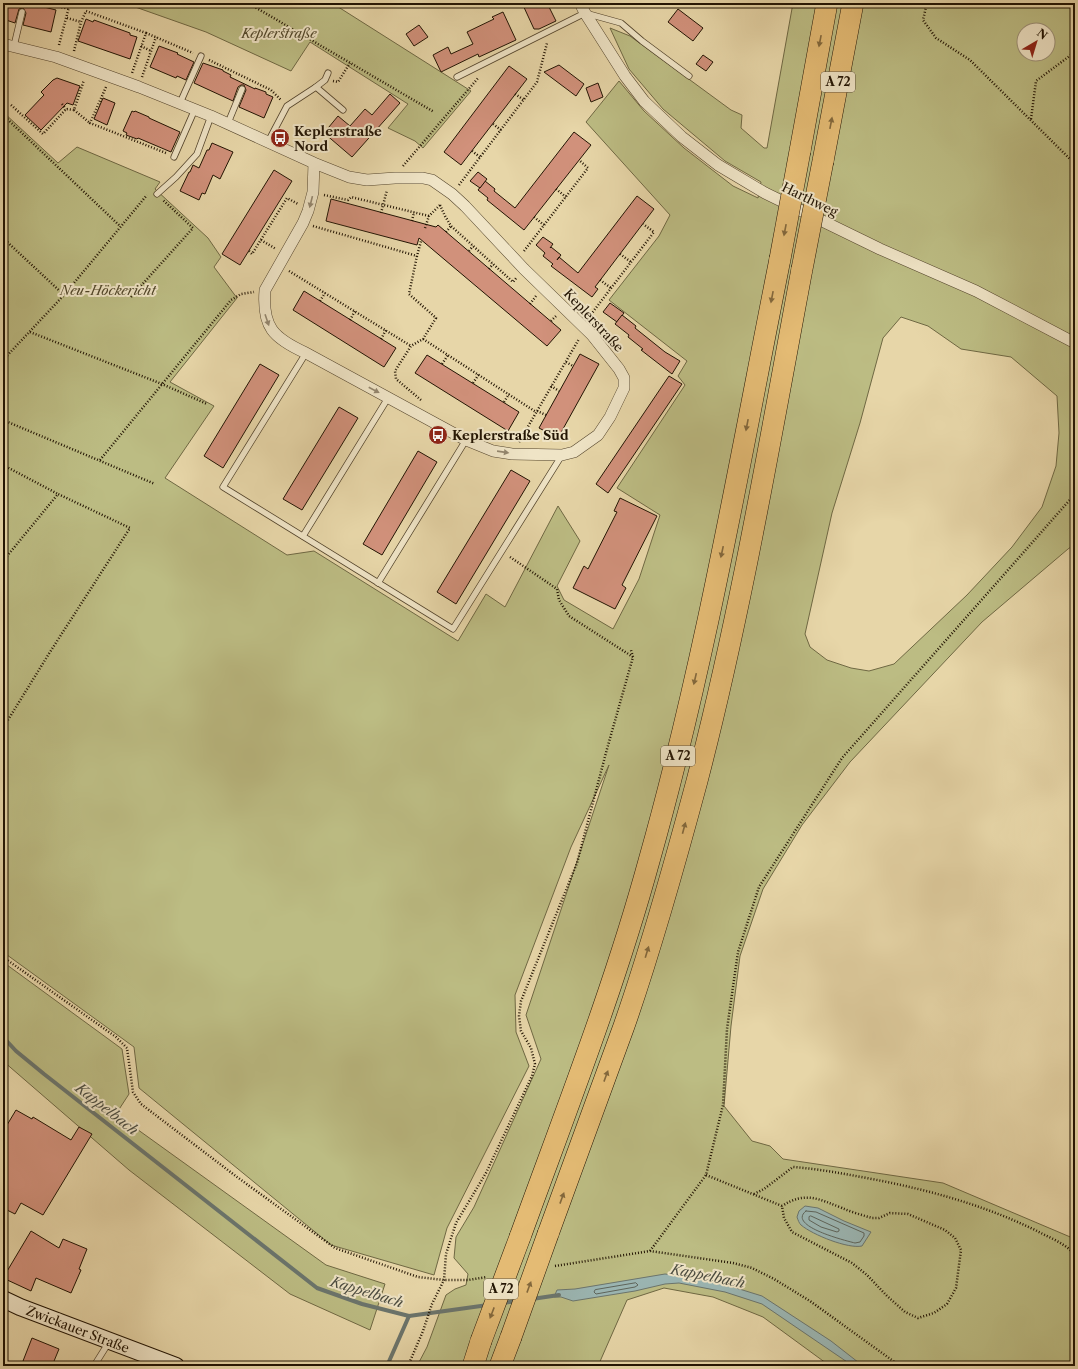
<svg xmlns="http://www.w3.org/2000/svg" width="1078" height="1369" font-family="'Libre Caslon Text',serif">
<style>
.green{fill:#bcbc83;stroke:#6f6843;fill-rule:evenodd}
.water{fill:#9bb6b3;stroke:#6b756d}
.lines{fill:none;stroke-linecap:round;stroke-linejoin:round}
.shore{stroke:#5e655b;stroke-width:1}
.stream{stroke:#6b756d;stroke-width:4}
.building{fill:#d1917b;stroke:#221403}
.service-casing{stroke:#53442c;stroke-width:7}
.minor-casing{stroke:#53442c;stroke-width:12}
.secondary-casing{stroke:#221403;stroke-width:18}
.motorway-casing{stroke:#221403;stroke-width:22}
.path{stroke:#221403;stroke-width:2.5;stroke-dasharray:1 2;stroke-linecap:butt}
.service{stroke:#efe4c6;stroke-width:5.5}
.minor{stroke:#efe4c6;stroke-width:11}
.secondary{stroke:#efe4c6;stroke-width:16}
.motorway{stroke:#e4bb74;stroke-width:21}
.motorway-bridge-casing{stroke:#221403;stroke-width:22;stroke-linecap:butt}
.motorway-bridge{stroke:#e4bb74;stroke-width:21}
.oneway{fill:#83683c}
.oneway2{fill:#93866e}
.labels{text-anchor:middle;stroke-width:4;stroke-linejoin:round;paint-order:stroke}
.shield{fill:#efe4c6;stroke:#60523e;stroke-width:1}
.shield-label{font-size:12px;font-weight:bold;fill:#221403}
.park-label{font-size:13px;font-style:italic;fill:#504629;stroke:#efe4c6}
.poi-label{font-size:13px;font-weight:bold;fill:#221403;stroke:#efe4c6;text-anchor:start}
.street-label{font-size:13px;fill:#221403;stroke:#efe4c6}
.water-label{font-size:14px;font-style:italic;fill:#4c4d41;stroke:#efe4c6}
</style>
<rect width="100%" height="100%" fill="#e7d6a8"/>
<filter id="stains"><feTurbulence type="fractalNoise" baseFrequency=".005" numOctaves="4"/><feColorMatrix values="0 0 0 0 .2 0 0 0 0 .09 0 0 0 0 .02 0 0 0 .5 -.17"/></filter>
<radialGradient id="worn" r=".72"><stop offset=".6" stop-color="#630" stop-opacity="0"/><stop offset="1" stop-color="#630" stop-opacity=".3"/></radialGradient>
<g class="green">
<path d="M124 3H332L471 91 423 148 415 141 388 128 408 104 310 42 291 71 206 32Z"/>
<path d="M793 3H1075V544L1068 549 982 622 850 762 802 825 763 889 740 956 731 1026 724 1106 752 1141 770 1146 783 1159 943 1183 1075 1239V1366H830L763 1317 713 1297 664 1288 627 1300 598 1366H417L427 1347 446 1295 455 1289 466 1285 468 1274 454 1258 456 1237 474 1207 541 1059 526 1015 609 765 571 847 515 995 516 1032 529 1066 447 1228 434 1275 331 1245 139 1088 134 1047 3 952V112L58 163 77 147 160 182 155 189 208 238 221 257 214 267 237 298 170 382 214 406 165 478 287 555 314 551 458 641 486 594 505 607 558 506 580 541 557 586 564 600 613 629 639 579 660 515 617 488 685 385 678 376 687 361 609 300 659 236 670 215 586 122 619 81 644 111 684 148 733 186 758 198 761 182 725 161 663 109 629 69 610 28 630 36 731 110 742 115 741 128 764 148H767ZM1024 30H1048V54H1024ZM901 317 928 326 961 349 1011 357 1057 396 1059 433 1056 466 1042 507 1012 547 967 595 894 664 869 671 851 668 827 660 810 647 805 634 832 513 860 423 883 338Z"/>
<path d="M3 962 122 1049 129 1094 116 1114 326 1265 385 1284 370 1330 290 1294 129 1170 3 1061Z"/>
</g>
<g class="water">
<path d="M805 1206 818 1208 844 1221 871 1232 862 1246C848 1249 813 1235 801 1225 799 1223 798 1220 797 1217L799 1211Z"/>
<path d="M665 1274 707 1279 762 1296 831 1341 863 1366H853L762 1304 725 1292 679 1283 665 1284 635 1291 573 1301 561 1297H554L557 1290 575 1289Z"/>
</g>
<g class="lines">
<g class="shore">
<path d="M806 1211 816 1212 864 1233V1236L860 1242 855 1243C847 1241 786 1226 806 1211Z"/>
<path d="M811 1216 839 1229V1231L837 1232 821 1227 809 1220V1217Z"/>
<path d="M636 1283 638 1285 635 1287 596 1294 594 1292 595 1290Z"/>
</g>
<g class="stream">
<path d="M3 1037 16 1051 44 1074 317 1288 362 1304 409 1316 488 1305"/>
<path d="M532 1299 559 1295"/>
<path d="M502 1303 517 1301"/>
<path d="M387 1366 409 1316"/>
</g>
</g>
<g class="building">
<path d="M3 3H28L56 10 51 32 23 25 26 13 23 8 19 9 15 23 3 19Z"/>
<path d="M522 3H547L556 21 539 29H534Z"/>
<path d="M678 9 703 28 693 41 668 22Z"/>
<path d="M503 12 516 40 479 57 478 54 441 72 433 55 448 47 451 54 473 44 467 32 494 19 492 17Z"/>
<path d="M86 19 93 22 94 20 130 33V35L137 37 130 59 78 41Z"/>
<path d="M419 25 428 37 414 46 406 34Z"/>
<path d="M159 46 178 53 177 54 194 62 186 80 177 76 176 78 150 67Z"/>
<path d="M703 55 713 62 706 71 696 64Z"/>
<path d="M203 63 223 70V71L231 75 230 77 255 89V88L266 92V94L273 97 264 118 239 107 246 90 244 85H241L238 87 233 101 194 83Z"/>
<path d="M559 65 584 84 576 96 544 72Z"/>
<path d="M509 66 527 79 461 165 444 152Z"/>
<path d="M57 78 80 86 73 105 67 103 41 130 25 115 44 95 41 92 53 80Z"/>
<path d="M598 83 603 97 591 102 586 88Z"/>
<path d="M390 94 400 103 352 157 324 133 338 116 350 126 365 109 372 115Z"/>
<path d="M103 98 115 103 107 125 94 119Z"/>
<path d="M132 111 134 112 135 111 149 117V118L180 132 171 152 138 138 137 139 126 135 127 133 123 131Z"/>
<path d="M574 132 591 145 524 230 487 200 488 198 478 190 485 181 495 189 494 191 515 208Z"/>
<path d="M212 143 233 152 220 179 213 175 205 194 202 193 199 200 180 191 189 172H190L193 165 199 168 207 150H209Z"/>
<path d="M274 170 292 181 240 265 222 254Z"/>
<path d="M478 172 487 179 480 188 470 181Z"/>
<path d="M637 196 654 209 595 287 598 289 592 297 551 266 553 264 543 256 545 253 536 245 543 237 553 244 550 248 551 247 561 255 557 260 559 257 578 273Z"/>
<path d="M331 199 436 227 438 225 561 330 547 346 419 238 417 245 326 221Z"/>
<path d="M304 291 396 348 384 367 293 310Z"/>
<path d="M610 303 624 313 617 322 603 312Z"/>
<path d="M622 315 636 326 635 328 665 352 680 361 672 374 641 350 643 349 628 337 629 335 615 324Z"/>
<path d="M580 354 599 364 558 438 539 428Z"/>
<path d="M427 355 519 412 508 431 415 373Z"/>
<path d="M260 364 279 375 223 468 204 456Z"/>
<path d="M669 376 682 384 608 493 596 484Z"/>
<path d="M339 407 358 418 302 510 283 499Z"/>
<path d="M418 451 437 462 382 555 363 544Z"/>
<path d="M511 470 530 481 456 604 437 592Z"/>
<path d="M620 498 657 516 622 585 626 588 615 609 573 588 584 566 588 569 617 512 614 511Z"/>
<path d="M16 1110 32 1119 33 1117 71 1140 79 1127 92 1134 43 1215 21 1203 15 1214 3 1208V1123L7 1125Z"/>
<path d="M31 1231 59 1248 63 1239 87 1249 79 1269 81 1270 71 1293 36 1278 31 1291 3 1278Z"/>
<path d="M32 1338 59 1349 52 1366H35L23 1361Z"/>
</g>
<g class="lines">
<g class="service-casing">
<g id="service">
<path d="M14 46 22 12"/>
<path d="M457 77 585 13 621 23 642 41 689 76"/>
<path d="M316 87 325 80 328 73"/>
<path d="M180 103 201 56"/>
<path d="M228 123 242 89"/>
<path d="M268 142 287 106 316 87 343 110"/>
<path d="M174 157 195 109"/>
<path d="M157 194 176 177 197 154 211 116"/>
<path d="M306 353 223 487 453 629 562 455"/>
<path d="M303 536 388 398"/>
<path d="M378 583 466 440"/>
<path d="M94 1366 109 1342"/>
</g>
</g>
<g class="minor-casing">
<g id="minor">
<path d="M580 3 585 13 625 76 644 101 682 137 718 165 765 193 880 249 976 291 1075 343"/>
<path d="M3 44 56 57 139 87 211 116 314 163 349 177 367 180 395 178H423L432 180 452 194 465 206 524 269 592 335 619 369 624 378V388L610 417 598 435 574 452 562 455 512 454 493 451 466 440 306 353C273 338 262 327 265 290L303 223 308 211 313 192 314 163"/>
</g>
</g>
<g class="secondary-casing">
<path id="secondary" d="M3 1299 20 1307 176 1366"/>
</g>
<g class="motorway-casing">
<g id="motorway">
<path d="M800 151 827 3"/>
<path d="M823 161 853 3"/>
<path d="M548 1234C573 1165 599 1096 624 1026 652 946 675 863 697 781 741 612 770 440 802 269"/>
<path d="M520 1237C565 1113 614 989 649 861 705 663 740 460 780 259"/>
<path d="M473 1366 481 1341"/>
<path d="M500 1366 511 1337"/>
</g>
</g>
<g class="path">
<path d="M44 3 69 9"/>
<path d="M248 3 434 112"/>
<path d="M927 3 923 20 936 38 970 60 1075 164"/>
<path d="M67 18 81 22"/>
<path d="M146 33 193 53"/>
<path d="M59 45 70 3"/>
<path d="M141 46 151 51"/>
<path d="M74 51 81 22 86 11 146 33 132 73"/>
<path d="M209 60 271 90 281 100"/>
<path d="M142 77 156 37"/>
<path d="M333 81 338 82 350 63"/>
<path d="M106 87 90 123 166 153"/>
<path d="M515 94 524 100"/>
<path d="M62 104 66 109"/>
<path d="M11 105 43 134 66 109 74 110 84 80"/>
<path d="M74 110 90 123"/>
<path d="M3 115 120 226"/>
<path d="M1031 119 1036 81 1075 52"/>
<path d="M493 124 501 130"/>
<path d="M472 151 480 157"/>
<path d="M403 166 479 77"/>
<path d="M459 185 537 82 547 43"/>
<path d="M556 189 566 197"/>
<path d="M324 195 348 200 351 197 429 216"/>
<path d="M440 205 445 216 451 226 513 282 517 277"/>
<path d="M381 213 387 190"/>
<path d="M534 217 544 225"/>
<path d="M412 221 414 212"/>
<path d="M313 226 417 256"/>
<path d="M425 228 429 216 441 204"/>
<path d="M446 232 451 226"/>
<path d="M3 238 64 295"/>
<path d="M261 240 276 249"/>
<path d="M249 251 252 254 287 198 298 204"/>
<path d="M469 251 473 246"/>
<path d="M524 251 588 168 579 160"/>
<path d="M620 254 631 262"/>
<path d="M489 269 493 264"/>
<path d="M289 271 411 346"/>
<path d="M600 280 611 288"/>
<path d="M131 297 193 228 163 200"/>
<path d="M320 301 325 293"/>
<path d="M530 304 536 296"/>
<path d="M589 317 654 232 643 224"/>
<path d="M350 320 355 311"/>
<path d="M551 321 556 316"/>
<path d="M30 332 162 384 207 404"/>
<path d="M381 339 386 330"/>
<path d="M423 339 536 412"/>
<path d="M3 360 64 295 147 195"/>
<path d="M566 362 573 366"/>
<path d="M442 364 448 355"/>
<path d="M473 383 479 374"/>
<path d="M551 386 559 391"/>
<path d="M421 400 396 379 395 371 411 346 423 339 436 318 409 294 417 256 421 241"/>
<path d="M504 402 509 394"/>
<path d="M537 411 546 415"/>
<path d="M3 420 155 484"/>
<path d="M519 442 579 339"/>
<path d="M100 460 231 300 241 294 254 292"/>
<path d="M3 465 58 494"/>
<path d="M510 557 557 589 559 600 569 616 633 657"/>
<path d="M3 561 58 494 130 528 50 652 3 728"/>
<path d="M3 957 116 1037 127 1048 133 1092 141 1104 237 1177 335 1248 418 1277 444 1280H468L487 1277"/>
<path d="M706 1175 782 1206 784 1218 792 1232 852 1263 867 1275 887 1296 905 1312 918 1318 934 1313 947 1304 956 1288 961 1250 955 1238 945 1230 908 1214 890 1213 879 1218H872C862 1215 851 1212 842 1208 819 1199 805 1191 782 1206"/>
<path d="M754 1194 764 1189 793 1167C820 1169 845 1174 872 1179 929 1190 984 1205 1037 1231 1050 1238 1065 1243 1075 1255"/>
<path d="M650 1251 706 1175 723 1105 727 1029 738 952 759 887 842 758 1075 494"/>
<path d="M555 1266 650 1251 733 1263 752 1268 774 1279 810 1301 900 1366"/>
<path d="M408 1366 423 1331 432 1304 444 1280 446 1254 456 1223 486 1173 532 1076 535 1064 531 1048 521 1031 519 1016 521 1001 577 863 607 749 633 657 631 650"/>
</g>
<use href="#service" class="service"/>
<use href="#minor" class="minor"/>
<use href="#secondary" class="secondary"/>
<use href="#motorway" class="motorway"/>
<g class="motorway-bridge-casing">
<g id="motorway-bridge">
<path d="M780 259 800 151"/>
<path d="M802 269 823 161"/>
<path d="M511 1337 548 1234"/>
<path d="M481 1341 520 1237"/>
</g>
</g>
<use href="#motorway-bridge" class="motorway-bridge"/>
</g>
<defs><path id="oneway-solid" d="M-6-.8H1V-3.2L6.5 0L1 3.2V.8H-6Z"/></defs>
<g class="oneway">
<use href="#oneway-solid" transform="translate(820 41) rotate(101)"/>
<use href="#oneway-solid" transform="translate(831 123) rotate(-79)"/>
<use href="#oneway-solid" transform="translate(785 230) rotate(101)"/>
<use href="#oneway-solid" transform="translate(772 297) rotate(101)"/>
<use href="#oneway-solid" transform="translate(747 425) rotate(101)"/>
<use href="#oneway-solid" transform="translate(722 552) rotate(102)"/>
<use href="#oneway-solid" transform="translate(695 679) rotate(103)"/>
<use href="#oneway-solid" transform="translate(684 828) rotate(-75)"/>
<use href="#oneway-solid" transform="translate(647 952) rotate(-73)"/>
<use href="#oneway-solid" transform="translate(606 1076) rotate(-70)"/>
<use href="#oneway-solid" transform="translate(562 1198) rotate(-70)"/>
<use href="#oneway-solid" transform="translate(529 1287) rotate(-70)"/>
<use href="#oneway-solid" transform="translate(492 1313) rotate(111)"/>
</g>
<g class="oneway2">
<use href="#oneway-solid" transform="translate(311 202) rotate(104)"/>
<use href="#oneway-solid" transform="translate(267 320) rotate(71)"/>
<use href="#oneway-solid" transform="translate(374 390) rotate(28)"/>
<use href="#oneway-solid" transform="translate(503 452) rotate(8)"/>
</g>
<defs>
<g id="bus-disc" transform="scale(1)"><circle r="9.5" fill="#8f2418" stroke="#efe4c6"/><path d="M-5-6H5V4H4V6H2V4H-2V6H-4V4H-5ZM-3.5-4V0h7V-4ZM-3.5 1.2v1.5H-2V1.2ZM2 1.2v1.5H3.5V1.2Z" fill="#fff"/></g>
</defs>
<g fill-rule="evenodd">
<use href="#bus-disc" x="280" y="138"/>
<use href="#bus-disc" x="438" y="435"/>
</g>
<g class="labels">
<g class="shield">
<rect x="821" y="72" width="34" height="20" rx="3"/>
<rect x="661" y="746" width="34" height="20" rx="3"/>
<rect x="484" y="1279" width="34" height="20" rx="3"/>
</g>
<g class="shield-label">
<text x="838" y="86">A 72</text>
<text x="678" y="760">A 72</text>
<text x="501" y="1293">A 72</text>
</g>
<g class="park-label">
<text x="279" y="38">Keplerstraße</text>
<text x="108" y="295">Neu-Höckericht</text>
</g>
<g class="poi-label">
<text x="294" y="136">Keplerstraße<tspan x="294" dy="15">Nord</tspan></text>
<text x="452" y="440">Keplerstraße Süd</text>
</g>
<g class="street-label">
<text transform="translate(810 199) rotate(26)" y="5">Harthweg</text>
<text transform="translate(594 320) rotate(47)" y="5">Keplerstraße</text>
<text transform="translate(78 1329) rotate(21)" y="5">Zwickauer Straße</text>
</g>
<g class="water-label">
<text transform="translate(107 1109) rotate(38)" y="5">Kappelbach</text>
<text transform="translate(708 1276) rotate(11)" y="5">Kappelbach</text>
<text transform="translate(367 1292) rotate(17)" y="5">Kappelbach</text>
</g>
</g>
<rect width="1078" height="1369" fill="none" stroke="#e7d6a8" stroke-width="16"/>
<rect x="4" y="4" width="1070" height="1361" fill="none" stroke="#221403" stroke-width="2"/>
<rect x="8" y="8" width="1062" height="1353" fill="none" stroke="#221403"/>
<g transform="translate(1036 42) rotate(38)"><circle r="19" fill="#efe4c6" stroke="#9d9178"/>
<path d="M0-3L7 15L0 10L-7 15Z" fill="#8f2418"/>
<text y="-6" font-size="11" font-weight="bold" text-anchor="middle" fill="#221403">N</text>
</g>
<rect width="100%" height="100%" filter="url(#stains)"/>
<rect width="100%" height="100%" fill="url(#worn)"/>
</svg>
